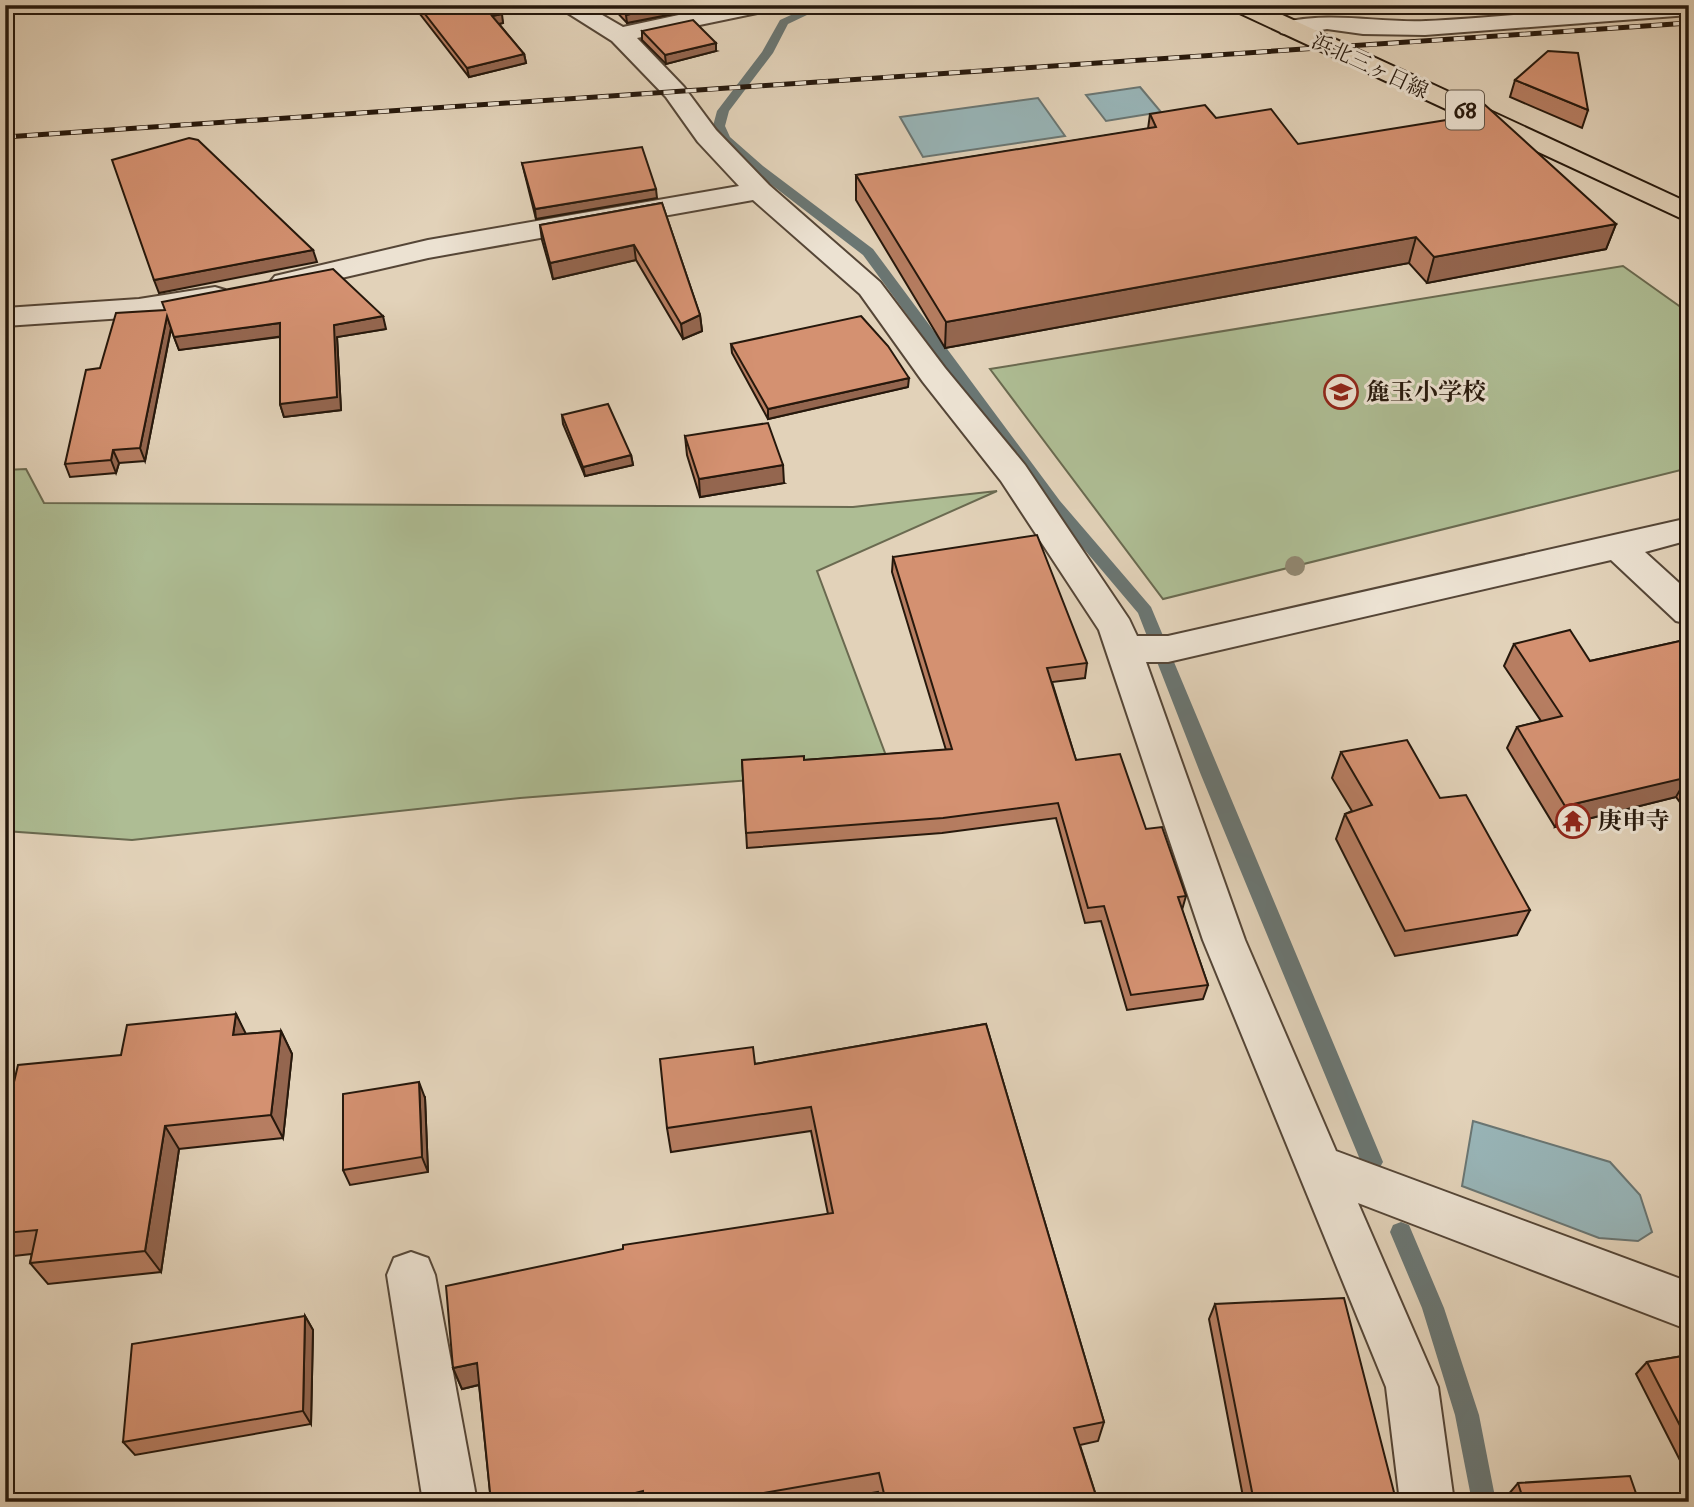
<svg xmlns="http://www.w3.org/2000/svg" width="1694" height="1507" font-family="'IM FELL DW Pica','Noto Serif JP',serif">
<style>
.green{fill:#aebd94;stroke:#6a6a50;stroke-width:2}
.water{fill:#98b5b8;stroke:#6a7673;stroke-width:2}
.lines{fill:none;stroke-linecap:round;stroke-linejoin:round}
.stream{fill:#6a7673;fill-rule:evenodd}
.street-casing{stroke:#554637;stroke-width:4}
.primary-casing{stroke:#26180c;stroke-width:4}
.street{fill:#ece2d2;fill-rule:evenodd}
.primary{fill:#e2d2b9;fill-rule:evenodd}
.rail-casing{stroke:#26180c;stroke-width:5}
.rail{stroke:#ece2d2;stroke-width:3.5;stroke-dasharray:11;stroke-linecap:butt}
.tree{fill:#918770}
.wall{fill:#b67d61;stroke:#26180c;stroke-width:2}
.shaded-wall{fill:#94664f;stroke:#26180c;stroke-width:2}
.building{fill:#d49171;stroke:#26180c;stroke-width:2}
.labels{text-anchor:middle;stroke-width:6;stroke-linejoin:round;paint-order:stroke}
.far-street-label{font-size:21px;fill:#26180c;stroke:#ece2d2}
.shield{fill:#ece2d2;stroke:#615547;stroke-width:2}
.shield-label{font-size:23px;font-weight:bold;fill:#26180c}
.poi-label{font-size:24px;font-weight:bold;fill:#26180c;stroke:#ece2d2;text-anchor:start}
</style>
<rect width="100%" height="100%" fill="#e2d2b9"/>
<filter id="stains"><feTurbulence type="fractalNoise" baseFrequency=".00286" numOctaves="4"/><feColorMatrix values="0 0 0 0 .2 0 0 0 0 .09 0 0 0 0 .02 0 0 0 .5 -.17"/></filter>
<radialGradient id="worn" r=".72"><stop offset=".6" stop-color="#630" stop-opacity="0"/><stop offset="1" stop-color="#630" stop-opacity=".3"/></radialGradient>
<g class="green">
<path d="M1623 266 1689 313V468L1163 599 990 369Z"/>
<path d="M26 469 44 503 853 507 997 491 817 571 891 769 520 798 132 840 5 831V470Z"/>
</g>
<g class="water">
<path d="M1140 87 1161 112 1106 121 1086 95Z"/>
<path d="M1038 98 1065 136 923 157 900 117Z"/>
<path d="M1473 1121 1610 1162 1640 1195 1652 1232 1638 1241 1599 1238 1462 1186Z"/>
</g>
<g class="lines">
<g class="stream">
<path d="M813 5H828L788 24 773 53 729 111 725 126 730 137 763 166 873 249 1060 501 1151 607 1383 1162 1379 1169 1372 1172 1365 1169 1361 1162 1201 775 1138 613 1050 509 863 255 755 172 719 139 713 126 717 111 762 52 780 20Z"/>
<path d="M1401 1222 1409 1225 1444 1308 1479 1415 1496 1502H1472L1455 1415 1422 1308 1390 1232 1393 1225Z"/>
</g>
<g class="street-casing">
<g id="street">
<path d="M555 5H585L623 27 725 5H774L770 10 762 12 637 38 684 87 716 130 769 185 880 282 945 368 1025 465 1129 619 1137 636H1168L1689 518V540L1645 552 1689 592V624L1676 621 1611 560 1168 662H1146L1245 940 1336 1151 1689 1282V1330L1358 1203 1438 1387 1454 1502H1400L1386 1387 1203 940 1099 630 1001 481 923 382 860 294 753 200 428 258 285 291 275 288 270 282 275 276 428 240 739 186 698 142 666 97 612 41Z"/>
<path d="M1631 5H1689V15L1425 35 1363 34 1327 29 1290 35 1281 33 1278 28 1281 23C1330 11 1377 23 1426 21 1494 18 1563 10 1631 5Z"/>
<path d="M215 287 225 290 230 296 225 302 139 317 5 326V308L139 299Z"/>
<path d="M411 1252 428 1258 435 1275 477 1502H423L387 1275 394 1258Z"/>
</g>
</g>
<g class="primary-casing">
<path id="primary" d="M1229 5H1261L1689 203V222L1233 10Z"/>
</g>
<use href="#street" class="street"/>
<use href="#primary" class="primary"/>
<g class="rail-casing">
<path id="rail" d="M5 137 1689 23"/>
</g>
<use href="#rail" class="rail"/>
</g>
<circle class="tree" cx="1295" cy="566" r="10"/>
<g class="wall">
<path d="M413 5H499L503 23 499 24 524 54 526 63 469 77Z"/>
<path d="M610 5H677L678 13 627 23Z"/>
<path d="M642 31 716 51 666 64 642 40Z"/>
<path d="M1515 80 1588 110 1582 128 1510 97Z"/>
<path d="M1150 114 1216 118 1298 144 1616 224 1606 249 1427 283 1409 263 945 348 856 200V175L1148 129Z"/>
<path d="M522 163 657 198 536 219Z"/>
<path d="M662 203 700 315 702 331 683 339 636 260 553 279 542 240 540 225Z"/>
<path d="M165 310 386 329 337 337 341 410 284 417 280 404V337L179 350 171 329 145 461 119 463 116 473 70 477 65 464 100 368Z"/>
<path d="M731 344 908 387 768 419 732 353Z"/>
<path d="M562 415 631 455 633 465 585 476 563 424Z"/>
<path d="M685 436 784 483 700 497 687 455Z"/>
<path d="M893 557 1087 663 1085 678 1052 682 1076 760 1146 829 1186 896 1182 910 1208 985 1203 999 1127 1010 1101 921 1085 923 1056 818 942 833 747 848 742 760H804L946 750 892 572Z"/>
<path d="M1689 639V815L1676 797 1555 827 1507 748 1517 727 1541 721 1504 666 1514 644 1590 661Z"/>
<path d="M1341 752 1440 798 1530 910 1517 935 1395 956 1336 839 1345 814 1352 811 1332 778Z"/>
<path d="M236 1014 245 1034 281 1031 292 1054 283 1138 179 1149 161 1272 48 1284 30 1263 32 1254 5 1257V1120L121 1055Z"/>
<path d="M986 1024 1104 1422 1098 1441 1080 1445 1098 1502H881L878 1492 820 1502H491L479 1385 462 1389 453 1368 828 1214 811 1131 671 1152 667 1128 755 1064Z"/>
<path d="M425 1098 428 1172 350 1185 343 1170Z"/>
<path d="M1215 1304 1396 1500 1395 1502H1244L1209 1319Z"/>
<path d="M305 1316 313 1330 311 1424 135 1455 123 1442Z"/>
<path d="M1689 1355V1478L1636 1374 1647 1362Z"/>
<path d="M1518 1483 1639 1502H1508L1507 1496Z"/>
</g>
<g class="shaded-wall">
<path d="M671 5H677L678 13 627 23 626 15Z"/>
<path d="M502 14 503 23 494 25 492 16Z"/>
<path d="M716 43V51L666 64 665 55Z"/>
<path d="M524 54 526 63 469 77 467 68Z"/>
<path d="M656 189 657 198 536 219 535 209Z"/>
<path d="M1616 224 1606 249 1427 283 1434 257Z"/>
<path d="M1416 237 1409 263 945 348 946 322Z"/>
<path d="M634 245 636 260 553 279 550 263Z"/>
<path d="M313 250 317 262 159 293 154 280Z"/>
<path d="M700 315 702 331 683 339 681 324Z"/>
<path d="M167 316 171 328 145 461 140 448Z"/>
<path d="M383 316 386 329 337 337 341 410 284 417 280 404 334 325Z"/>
<path d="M280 323 284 336 179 350 174 337Z"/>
<path d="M909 378 908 387 768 419V409Z"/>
<path d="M113 450 119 463 116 473 111 460Z"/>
<path d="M631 455 633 465 585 476 583 467Z"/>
<path d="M783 465 784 483 700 497 699 479Z"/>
<path d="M1688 776 1676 797 1555 827 1565 806Z"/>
<path d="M236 1014 248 1038 233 1035Z"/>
<path d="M281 1031 292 1054 283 1138 271 1115Z"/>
<path d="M419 1082 425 1098 428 1172 422 1157Z"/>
<path d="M165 1126 179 1149 161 1272 145 1251Z"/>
<path d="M305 1316 313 1330 311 1424 303 1411Z"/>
<path d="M477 1363 486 1383 462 1389 453 1368Z"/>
<path d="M643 1491 646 1502H600Z"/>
</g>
<g class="building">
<path d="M418 5H499L502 14 492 16 524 54 467 68Z"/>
<path d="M617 5H671L626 15Z"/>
<path d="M693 20 716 43 665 55 642 31Z"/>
<path d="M1548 51 1578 53 1588 110 1515 80Z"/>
<path d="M1484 104 1616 224 1434 257 1416 237 946 322 856 175 1156 127 1150 114 1205 105 1216 118 1271 109 1298 144 1471 116Z"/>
<path d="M189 138 198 140 313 250 154 280 112 160Z"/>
<path d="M642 147 656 189 535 209 522 163Z"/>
<path d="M662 203 700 315 681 324 634 245 550 263 540 225Z"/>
<path d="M333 269 383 316 334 325 337 397 280 404V323L174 337 167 316 140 448 113 450 111 460 65 464 86 370 100 368 116 313 165 310 162 302Z"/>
<path d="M861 316 888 346 909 378 768 409 731 344Z"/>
<path d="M608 404 631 455 583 467 562 415Z"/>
<path d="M768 423 783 465 699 479 685 436Z"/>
<path d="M1037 535 1087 663 1047 668 1076 760 1120 754 1146 829 1162 827 1186 896 1178 897 1208 985 1131 995 1104 906 1088 908 1058 803 943 818 746 833 742 760 804 756V760L952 749 893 557Z"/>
<path d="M1570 630 1590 661 1689 639V777L1565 806 1517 727 1562 716 1514 644Z"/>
<path d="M1407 740 1440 798 1466 795 1530 910 1405 931 1345 814 1372 805 1341 752Z"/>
<path d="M236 1014 233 1035 281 1031 271 1115 165 1126 145 1251 30 1263 37 1230 5 1233V1120L18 1065 121 1055 127 1025Z"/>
<path d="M986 1024 1104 1422 1074 1428 1098 1502H886L879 1473 711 1502H644L643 1491 600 1502H491L477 1363 453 1368 446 1286 623 1249V1245L833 1213 811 1107 667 1128 660 1059 753 1047 755 1064Z"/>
<path d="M419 1082 422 1157 343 1170V1094Z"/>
<path d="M1344 1298 1396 1500 1368 1502H1254L1215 1304Z"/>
<path d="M305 1316 303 1411 123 1442 132 1344Z"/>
<path d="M1689 1355V1443L1647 1362Z"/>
<path d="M1630 1476 1639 1502H1524L1518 1483Z"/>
</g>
<defs>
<g id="school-ring" transform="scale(1.75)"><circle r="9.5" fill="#ece2d2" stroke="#8f2418" stroke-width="1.5"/><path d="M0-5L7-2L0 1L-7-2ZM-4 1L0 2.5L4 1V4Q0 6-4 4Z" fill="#8f2418"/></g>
<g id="temple-ring" transform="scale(1.75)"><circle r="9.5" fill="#ece2d2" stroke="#8f2418" stroke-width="1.5"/><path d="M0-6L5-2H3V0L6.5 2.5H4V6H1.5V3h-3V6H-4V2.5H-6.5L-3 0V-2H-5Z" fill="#8f2418"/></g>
</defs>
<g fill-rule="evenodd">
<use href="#school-ring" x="1341" y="392"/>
<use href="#temple-ring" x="1573" y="821"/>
</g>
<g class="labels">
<g class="far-street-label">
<text transform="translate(1370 66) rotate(25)" y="7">浜北三ヶ日線</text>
</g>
<rect class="shield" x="1446" y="90.5" width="38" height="39" rx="5"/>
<g class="shield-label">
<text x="1465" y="118">68</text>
</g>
<g class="poi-label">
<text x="1366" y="400">麁玉小学校</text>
<text x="1598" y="829">庚申寺</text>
</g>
</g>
<rect width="1694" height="1507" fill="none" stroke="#e2d2b9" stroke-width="28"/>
<rect x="7" y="7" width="1680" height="1493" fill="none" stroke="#26180c" stroke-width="3.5"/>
<rect x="14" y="14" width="1666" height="1479" fill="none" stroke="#26180c" stroke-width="2"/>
<rect width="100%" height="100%" filter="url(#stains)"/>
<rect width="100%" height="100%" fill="url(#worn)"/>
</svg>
